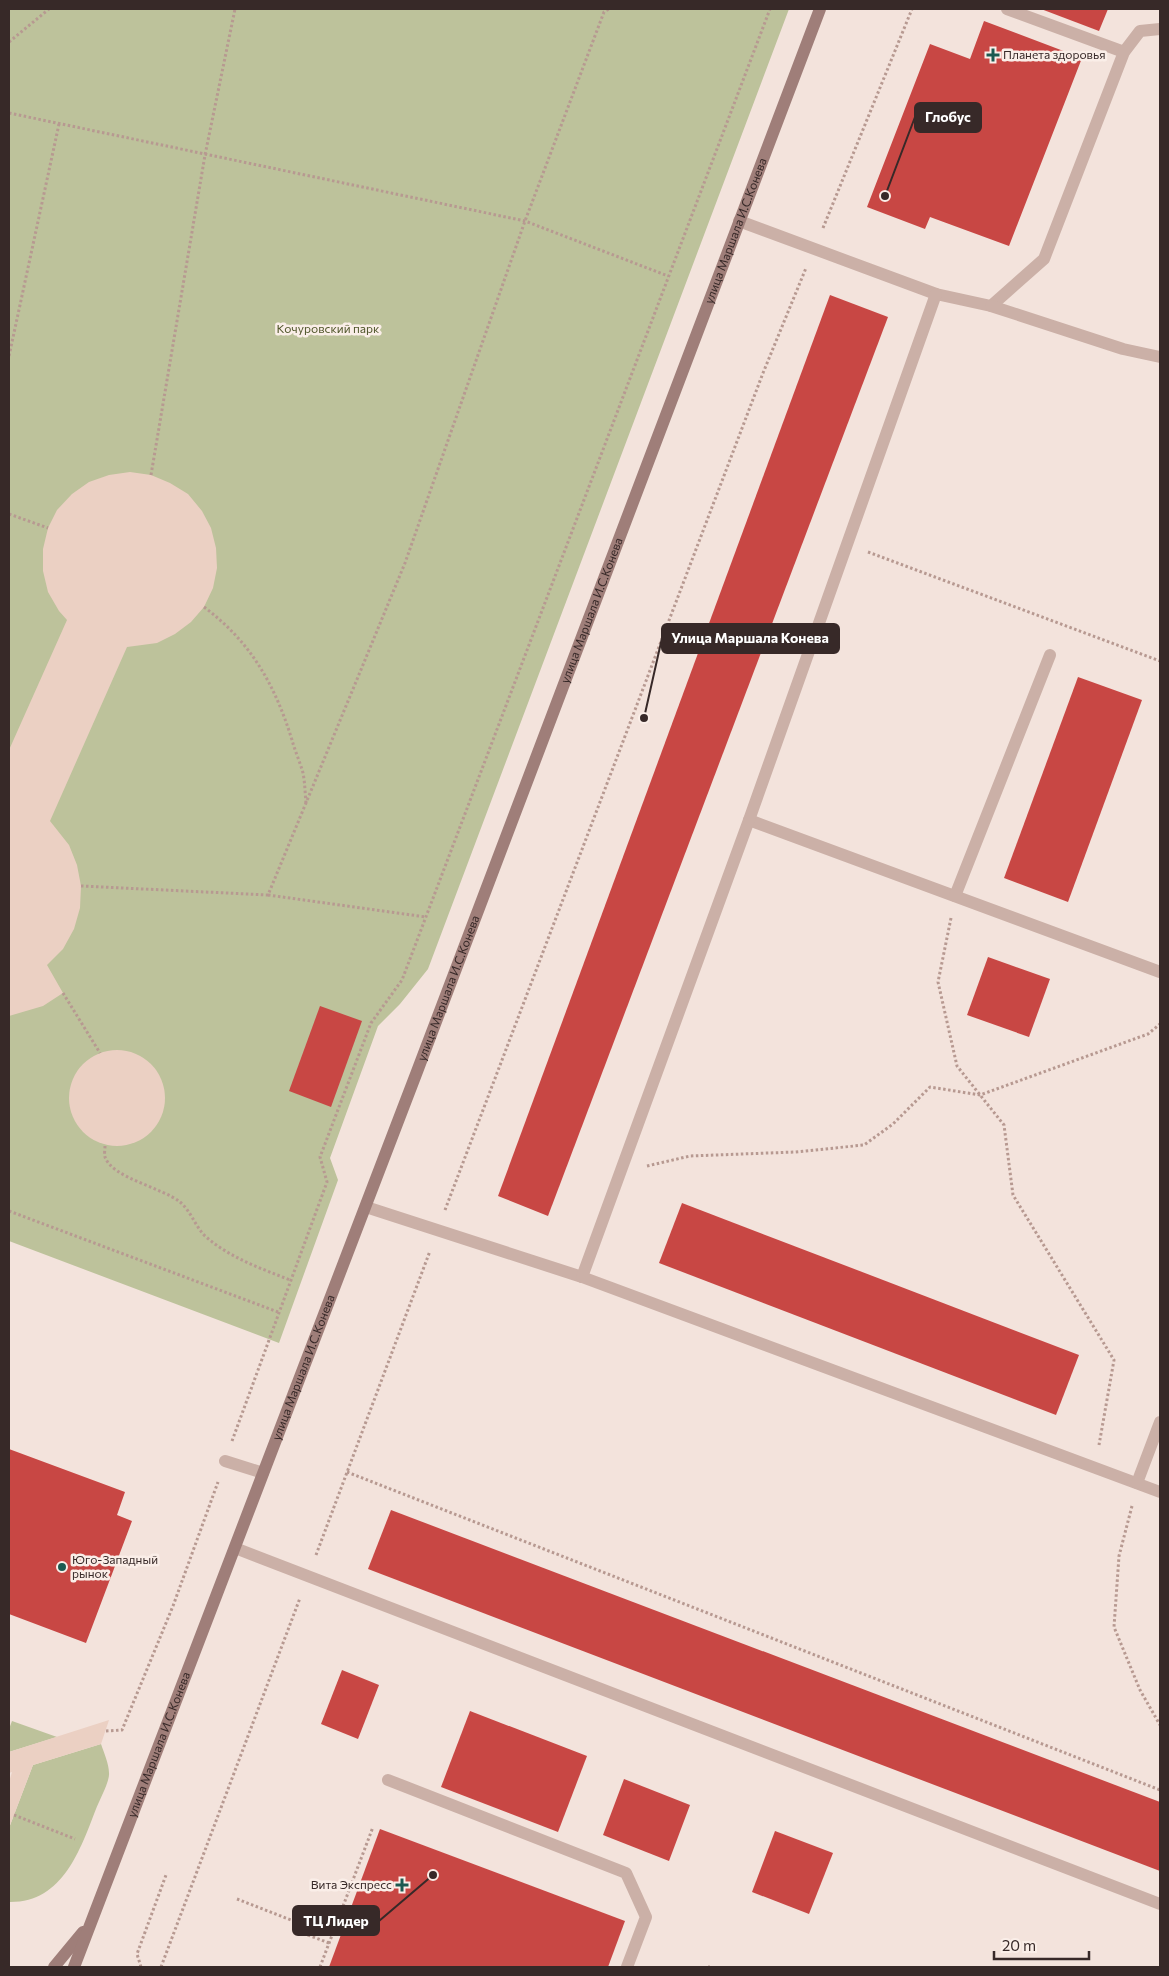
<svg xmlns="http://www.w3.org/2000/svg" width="1169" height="1976" font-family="Commissioner,sans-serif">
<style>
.green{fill:#bdc29b}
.plaza{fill:#ebd0c3}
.building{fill:#c84744}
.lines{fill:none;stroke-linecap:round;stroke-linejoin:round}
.path{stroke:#b79991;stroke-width:3;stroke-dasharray:2.5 2.5;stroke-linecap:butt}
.lane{stroke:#cbb0a7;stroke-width:12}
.secondary{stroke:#9f7e79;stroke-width:12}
.poi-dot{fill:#1c5a51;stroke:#faeee8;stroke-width:2}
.labels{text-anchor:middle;stroke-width:5;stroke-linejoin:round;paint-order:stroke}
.poi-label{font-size:12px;fill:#372928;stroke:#faeee8;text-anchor:start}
.street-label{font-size:12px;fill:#372928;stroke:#faeee8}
.park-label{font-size:12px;fill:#50562b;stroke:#faeee8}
.leader{fill:none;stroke:#372928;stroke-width:2}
.callout-dot{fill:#372928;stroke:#faeee8;stroke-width:2}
.callout{fill:#372928;stroke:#372928;stroke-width:2}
.callout-label{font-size:14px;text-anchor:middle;font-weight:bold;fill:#fff}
</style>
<rect width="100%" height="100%" fill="#f3e3dc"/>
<g class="green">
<path d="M9 9H789L428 969 400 1004 378 1026 330 1158 338 1180 279 1343 9 1241Z"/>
<path d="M12 1721 57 1737 9 1752V1729Z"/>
<path d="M101 1744C104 1753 109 1764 109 1773 110 1781 99 1801 96 1809 80 1850 63 1903 9 1902V1828L33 1765Z"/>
</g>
<g class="plaza">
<path d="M130 472 151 475 170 483 188 494 202 511 211 528 216 548 217 568 213 588 204 607 191 622 175 634 157 643 127 647 50 821 69 845 77 865 81 886 80 908 74 929 63 949 47 965 63 993 43 1006 9 1016V750L67 620 59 611 48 592 43 571V549L48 528 57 510 72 494 89 482 109 475Z"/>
<circle cx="117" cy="1098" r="48"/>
<path d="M109 1720 101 1744 33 1765 9 1828V1782L12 1772 9 1773V1752Z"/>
</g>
<g class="building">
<path d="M1041 9H1108L1099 31Z"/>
<path d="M984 21 1082 58 1009 246 930 217 925 229 867 207 930 44 970 59Z"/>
<path d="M830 295 888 317 548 1216 498 1196Z"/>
<path d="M1078 677 1142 700 1068 902 1004 878Z"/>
<path d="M988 957 1050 979 1029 1037 967 1015Z"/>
<path d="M320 1006 362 1021 331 1107 289 1091Z"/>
<path d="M682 1203 1079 1355 1056 1415 659 1263Z"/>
<path d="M9 1449 125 1492 117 1515 132 1521 86 1643 9 1614Z"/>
<path d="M391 1510 1160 1802V1871L368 1569Z"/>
<path d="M342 1670 379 1685 358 1739 321 1724Z"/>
<path d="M470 1711 587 1756 558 1832 441 1787Z"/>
<path d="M624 1779 690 1805 669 1861 603 1835Z"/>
<path d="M380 1829 625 1921 608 1967H329Z"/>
<path d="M775 1831 833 1853 809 1914 752 1892Z"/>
</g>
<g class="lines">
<g class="path">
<path d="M9 42 49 9"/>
<path d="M9 113 525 221 668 276"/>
<path d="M823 228 912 9"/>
<path d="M9 356 59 124"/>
<path d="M151 475 205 155 235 9"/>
<path d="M9 514 48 528"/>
<path d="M868 552 1160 661"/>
<path d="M204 607C251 642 275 685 292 740 295 751 300 762 303 773 305 783 305 793 306 803"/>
<path d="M81 886 268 895 405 563 525 221 604 12 609 9"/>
<path d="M268 895 426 917"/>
<path d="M951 918 938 982 957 1066 1004 1125 1013 1195 1114 1360 1099 1445"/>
<path d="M63 993 100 1053"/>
<path d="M105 1146C105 1149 104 1154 105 1157 112 1178 163 1188 180 1202 191 1211 195 1226 205 1236 230 1258 260 1268 290 1280"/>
<path d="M647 1166 690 1156 795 1152 864 1145 893 1124 930 1087 980 1095 1148 1034 1160 1024"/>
<path d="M445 1210 763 373 806 268"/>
<path d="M9 1211 278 1312"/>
<path d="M232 1441 327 1182 320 1157 371 1023 402 980 770 9"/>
<path d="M347 1472 1160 1790"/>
<path d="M1132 1506 1119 1556 1114 1627 1140 1690 1160 1725"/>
<path d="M316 1555 430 1251"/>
<path d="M106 1731 122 1730 173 1606 218 1482"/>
<path d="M14 1815 75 1839"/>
<path d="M237 1899 291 1920 305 1915 335 1926"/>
<path d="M329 1943 308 1935 317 1909 339 1916"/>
<path d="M141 1967 137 1954 166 1875"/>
<path d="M161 1967 300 1598"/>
<path d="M320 1967 373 1827"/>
<path d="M708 1967H710"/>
</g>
<g class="lane">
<path d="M1007 9 1124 52"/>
<path d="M739 221 936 294 991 306 1044 259 1124 52 1140 31 1160 29"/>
<path d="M991 306 1123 349 1160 357"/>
<path d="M749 820 1160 972"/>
<path d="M955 896 1050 655"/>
<path d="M366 1207 582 1277 1160 1492"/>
<path d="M582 1277 749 820 936 294"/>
<path d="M225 1461 263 1473"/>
<path d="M1137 1483 1160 1422"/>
<path d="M235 1548 1160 1904"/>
<path d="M388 1780 626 1873 646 1917 627 1967"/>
</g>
<g class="secondary">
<path d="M54 1967 83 1932"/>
<path id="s1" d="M74 1967 418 1069 820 9"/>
</g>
</g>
<g class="poi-dot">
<path d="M990.5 47.5h5v5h5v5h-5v5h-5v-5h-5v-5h5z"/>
<circle cx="62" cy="1567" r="5"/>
<path d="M399.5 1877.5h5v5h5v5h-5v5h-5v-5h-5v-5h5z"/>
</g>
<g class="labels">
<g class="poi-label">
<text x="1003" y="59">Планета здоровья</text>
<text x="72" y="1564">Юго-Западный<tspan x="72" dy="14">рынок</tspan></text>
<text x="392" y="1889" text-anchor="end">Вита Экспресс</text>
</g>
<g class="street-label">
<text dy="4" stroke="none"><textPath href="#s1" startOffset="1858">улица Маршала И.С.Конева</textPath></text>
<text dy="4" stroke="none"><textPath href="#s1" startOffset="1452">улица Маршала И.С.Конева</textPath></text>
<text dy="4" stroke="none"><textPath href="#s1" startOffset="1048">улица Маршала И.С.Конева</textPath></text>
<text dy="4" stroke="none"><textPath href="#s1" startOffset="642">улица Маршала И.С.Конева</textPath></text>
<text dy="4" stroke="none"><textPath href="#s1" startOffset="238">улица Маршала И.С.Конева</textPath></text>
</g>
<g class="park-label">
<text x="328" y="333">Кочуровский парк</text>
</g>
</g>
<path class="leader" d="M885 196L915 117M644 718L662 638M433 1875L379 1921"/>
<g class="callout-dot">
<circle cx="885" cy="196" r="5"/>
<circle cx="644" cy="718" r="5"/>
<circle cx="433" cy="1875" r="5"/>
</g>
<g class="callout">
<rect x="915" y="103" width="66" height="29" rx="5"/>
<rect x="662" y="624" width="177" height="29" rx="5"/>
<rect x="293" y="1906" width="86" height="29" rx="5"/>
</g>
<g class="callout-label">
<text x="948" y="122">Глобус</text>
<text x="750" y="643">Улица Маршала Конева</text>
<text x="336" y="1926">ТЦ Лидер</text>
</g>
<rect width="1169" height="1976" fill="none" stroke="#372928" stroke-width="20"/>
<path d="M994 1951v8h95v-8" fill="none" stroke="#372928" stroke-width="2.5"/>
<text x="1002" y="1951" font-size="15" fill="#372928" stroke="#faeee8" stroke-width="4" paint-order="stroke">20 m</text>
</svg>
